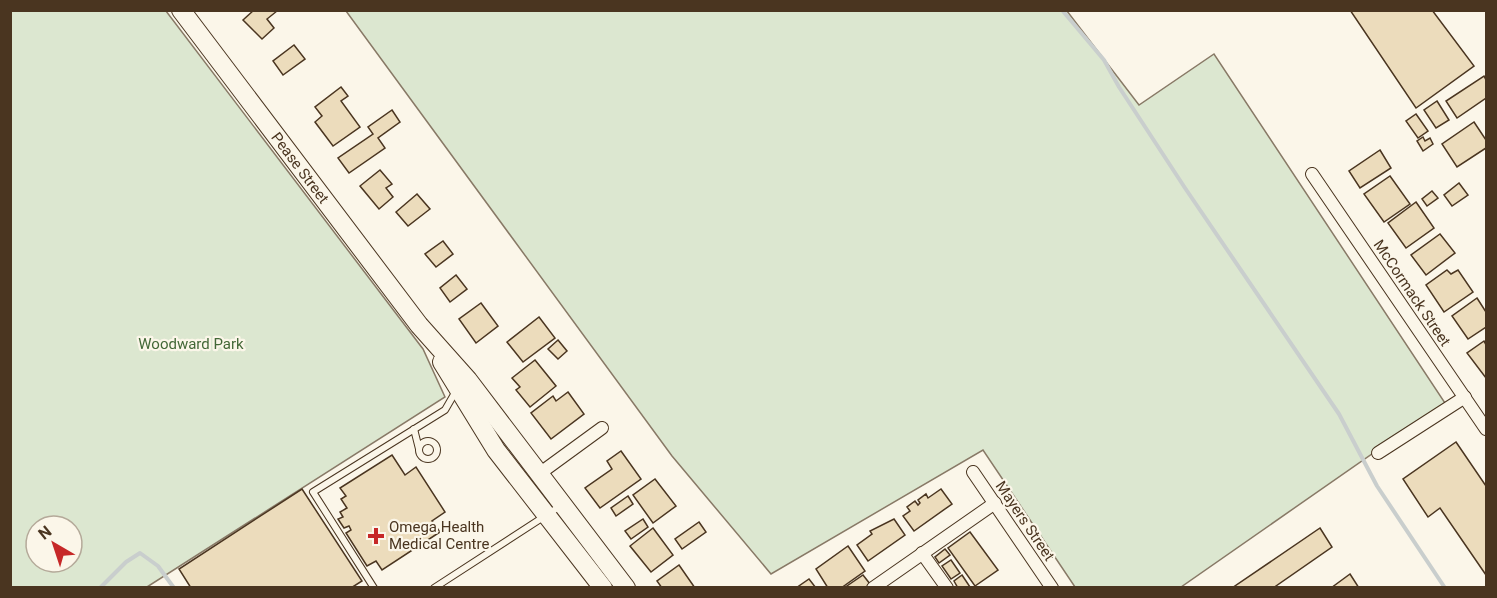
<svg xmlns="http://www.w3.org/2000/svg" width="1497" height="598" font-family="Roboto,sans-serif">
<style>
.green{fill:#dce7d0;stroke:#887966;stroke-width:1.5;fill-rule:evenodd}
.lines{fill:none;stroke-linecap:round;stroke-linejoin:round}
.stream{stroke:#c9cecd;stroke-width:4}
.building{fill:#ecdcbc;stroke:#4a3520;stroke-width:1.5}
.lane-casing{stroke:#4a3520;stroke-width:8}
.street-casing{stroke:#4a3520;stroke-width:14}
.secondary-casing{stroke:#4a3520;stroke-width:20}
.lane{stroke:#fbf6e9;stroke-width:6}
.street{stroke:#fbf6e9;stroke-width:12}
.secondary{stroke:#fbf6e9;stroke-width:18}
.poi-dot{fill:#c62828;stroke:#fbf6e9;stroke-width:2}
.labels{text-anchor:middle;stroke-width:4.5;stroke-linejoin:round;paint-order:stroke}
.street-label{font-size:15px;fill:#4a3520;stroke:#fbf6e9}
.park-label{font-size:15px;fill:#436837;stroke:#fbf6e9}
.poi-label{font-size:15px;fill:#4a3520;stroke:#fbf6e9;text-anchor:start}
</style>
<rect width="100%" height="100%" fill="#fbf6e9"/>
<g class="green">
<path d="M10 11H166L423 349 445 397 147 587H11ZM36 526H72V562H36Z"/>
<path d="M346 11H1067L1139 105 1214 54 1445 403 1181 587H1075L983 450 771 574 672 456Z"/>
</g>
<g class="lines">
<g class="stream">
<path d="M1062 10 1104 60 1119 87 1185 188 1339 414 1377 486 1445 588"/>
<path d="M100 588 126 562 140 553 158 566 174 588"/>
</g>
</g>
<g class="building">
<path d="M254 10 277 11 267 19 274 28 262 39 243 20Z"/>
<path d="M1350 10H1432L1474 66 1416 108Z"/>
<path d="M294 45 305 59 283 75 273 61Z"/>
<path d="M1484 76 1486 80V98L1457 118 1446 101Z"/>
<path d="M341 87 348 96 341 101 360 127 333 146 315 122 322 116 315 107Z"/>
<path d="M1437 101 1449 120 1436 128 1424 110Z"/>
<path d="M392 110 400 122 378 138 385 148 349 173 338 158 373 134 368 127Z"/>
<path d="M1416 114 1428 131 1418 138 1406 121Z"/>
<path d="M1474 122 1486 140V148L1457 167 1442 144Z"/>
<path d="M1423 137 1425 141 1430 138 1433 144 1423 151 1417 141Z"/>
<path d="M1380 150 1391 168 1360 188 1349 171Z"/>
<path d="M380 170 392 184 386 188 393 197 379 209 360 186Z"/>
<path d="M1390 176 1410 204 1384 222 1364 194Z"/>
<path d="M1459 183 1468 195 1452 206 1444 195Z"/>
<path d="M1432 191 1438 198 1427 206 1422 199Z"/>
<path d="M417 194 430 209 408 226 396 212Z"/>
<path d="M1416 202 1434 228 1406 248 1388 223Z"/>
<path d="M1440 234 1455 253 1426 275 1411 255Z"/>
<path d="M443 241 453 254 436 267 425 254Z"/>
<path d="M1447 270 1451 274 1458 270 1473 292 1444 312 1426 285Z"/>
<path d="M456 275 467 289 450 302 440 288Z"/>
<path d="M1477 298 1486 312V327L1468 339 1452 316Z"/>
<path d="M481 303 498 326 476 343 459 319Z"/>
<path d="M539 317 555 338 523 362 507 342Z"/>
<path d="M558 340 567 351 558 359 548 349Z"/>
<path d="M1484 341 1486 345V378L1467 353Z"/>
<path d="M535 360 556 386 530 407 516 390 520 387 512 378Z"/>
<path d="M568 392 584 414 551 439 531 413 553 396 556 401Z"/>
<path d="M1456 442 1486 486V575L1440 508 1428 517 1403 479Z"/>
<path d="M621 451 641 479 600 508 585 488 612 469 607 461Z"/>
<path d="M392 455 405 475 416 467 445 512 432 521 440 532 382 570 376 561 367 566 346 533 351 530 349 526 344 528 338 519 343 517 340 512 347 508 341 499 346 496 340 488Z"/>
<path d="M655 479 676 506 653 523 633 495Z"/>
<path d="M302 489 362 581 351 588H191L179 569Z"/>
<path d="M941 489 952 504 914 531 903 516 910 511 907 507 915 501 918 505 920 503 918 500 926 494 928 498Z"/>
<path d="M628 496 633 504 616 516 611 508Z"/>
<path d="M643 519 648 527 631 539 625 531Z"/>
<path d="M894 519 905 535 868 561 857 545 872 534 870 531Z"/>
<path d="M699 522 706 532 682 549 675 539Z"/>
<path d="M653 528 673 555 651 572 630 546Z"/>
<path d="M1320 528 1332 547 1273 588H1232Z"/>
<path d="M970 532 998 570 975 586 948 548Z"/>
<path d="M848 546 865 571 841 588H828L816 569Z"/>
<path d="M945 549 950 555 939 563 935 557Z"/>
<path d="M951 560 960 573 951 579 942 566Z"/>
<path d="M679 565 695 588H662L657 581Z"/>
<path d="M1350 574 1359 588H1331Z"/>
<path d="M863 575 870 584 865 588H844Z"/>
<path d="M962 575 970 587V588H958L954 581Z"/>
<path d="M809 579 816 588H796Z"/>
</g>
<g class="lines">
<g class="lane-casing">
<g id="lane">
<path d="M414 429 419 449"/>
<circle cx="428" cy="450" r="9"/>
<path d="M374 588 313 492 445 410 456 391"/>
<path d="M434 588 562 505"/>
</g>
</g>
<g class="street-casing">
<g id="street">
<path d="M1312 174 1486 429"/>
<path d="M1378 453 1465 397"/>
<path d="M973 472 1052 588"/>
<path d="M539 474 602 428"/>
<path d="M922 553 947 588"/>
<path d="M873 588 995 503"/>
</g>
</g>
<g class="secondary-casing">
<g id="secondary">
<path d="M181 10 419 325 468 380 626 588"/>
<path d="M442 362 496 450 603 588"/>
</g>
</g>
<use href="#lane" class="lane"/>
<use href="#street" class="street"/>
<use href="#secondary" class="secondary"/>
</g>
<path class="poi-dot" d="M373 527h6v6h6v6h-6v6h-6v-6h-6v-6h6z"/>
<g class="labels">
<g class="street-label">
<text transform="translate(300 168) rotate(53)" y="5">Pease Street</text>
<text transform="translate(1412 293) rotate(56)" y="5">McCormack Street</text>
<text transform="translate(1025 521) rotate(56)" y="5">Mayers Street</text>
</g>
<g class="park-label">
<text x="191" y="349">Woodward Park</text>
</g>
<g class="poi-label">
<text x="389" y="532">Omega Health<tspan x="389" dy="17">Medical Centre</tspan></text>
</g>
</g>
<rect width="1497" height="598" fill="none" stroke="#4a3520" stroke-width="24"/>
<g transform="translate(54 544) rotate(321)"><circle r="28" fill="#fbf6e9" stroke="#b4a999" stroke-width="1.5"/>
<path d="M0-4.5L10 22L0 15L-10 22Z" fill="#c62828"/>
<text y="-9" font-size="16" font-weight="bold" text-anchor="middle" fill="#4a3520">N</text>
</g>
</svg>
